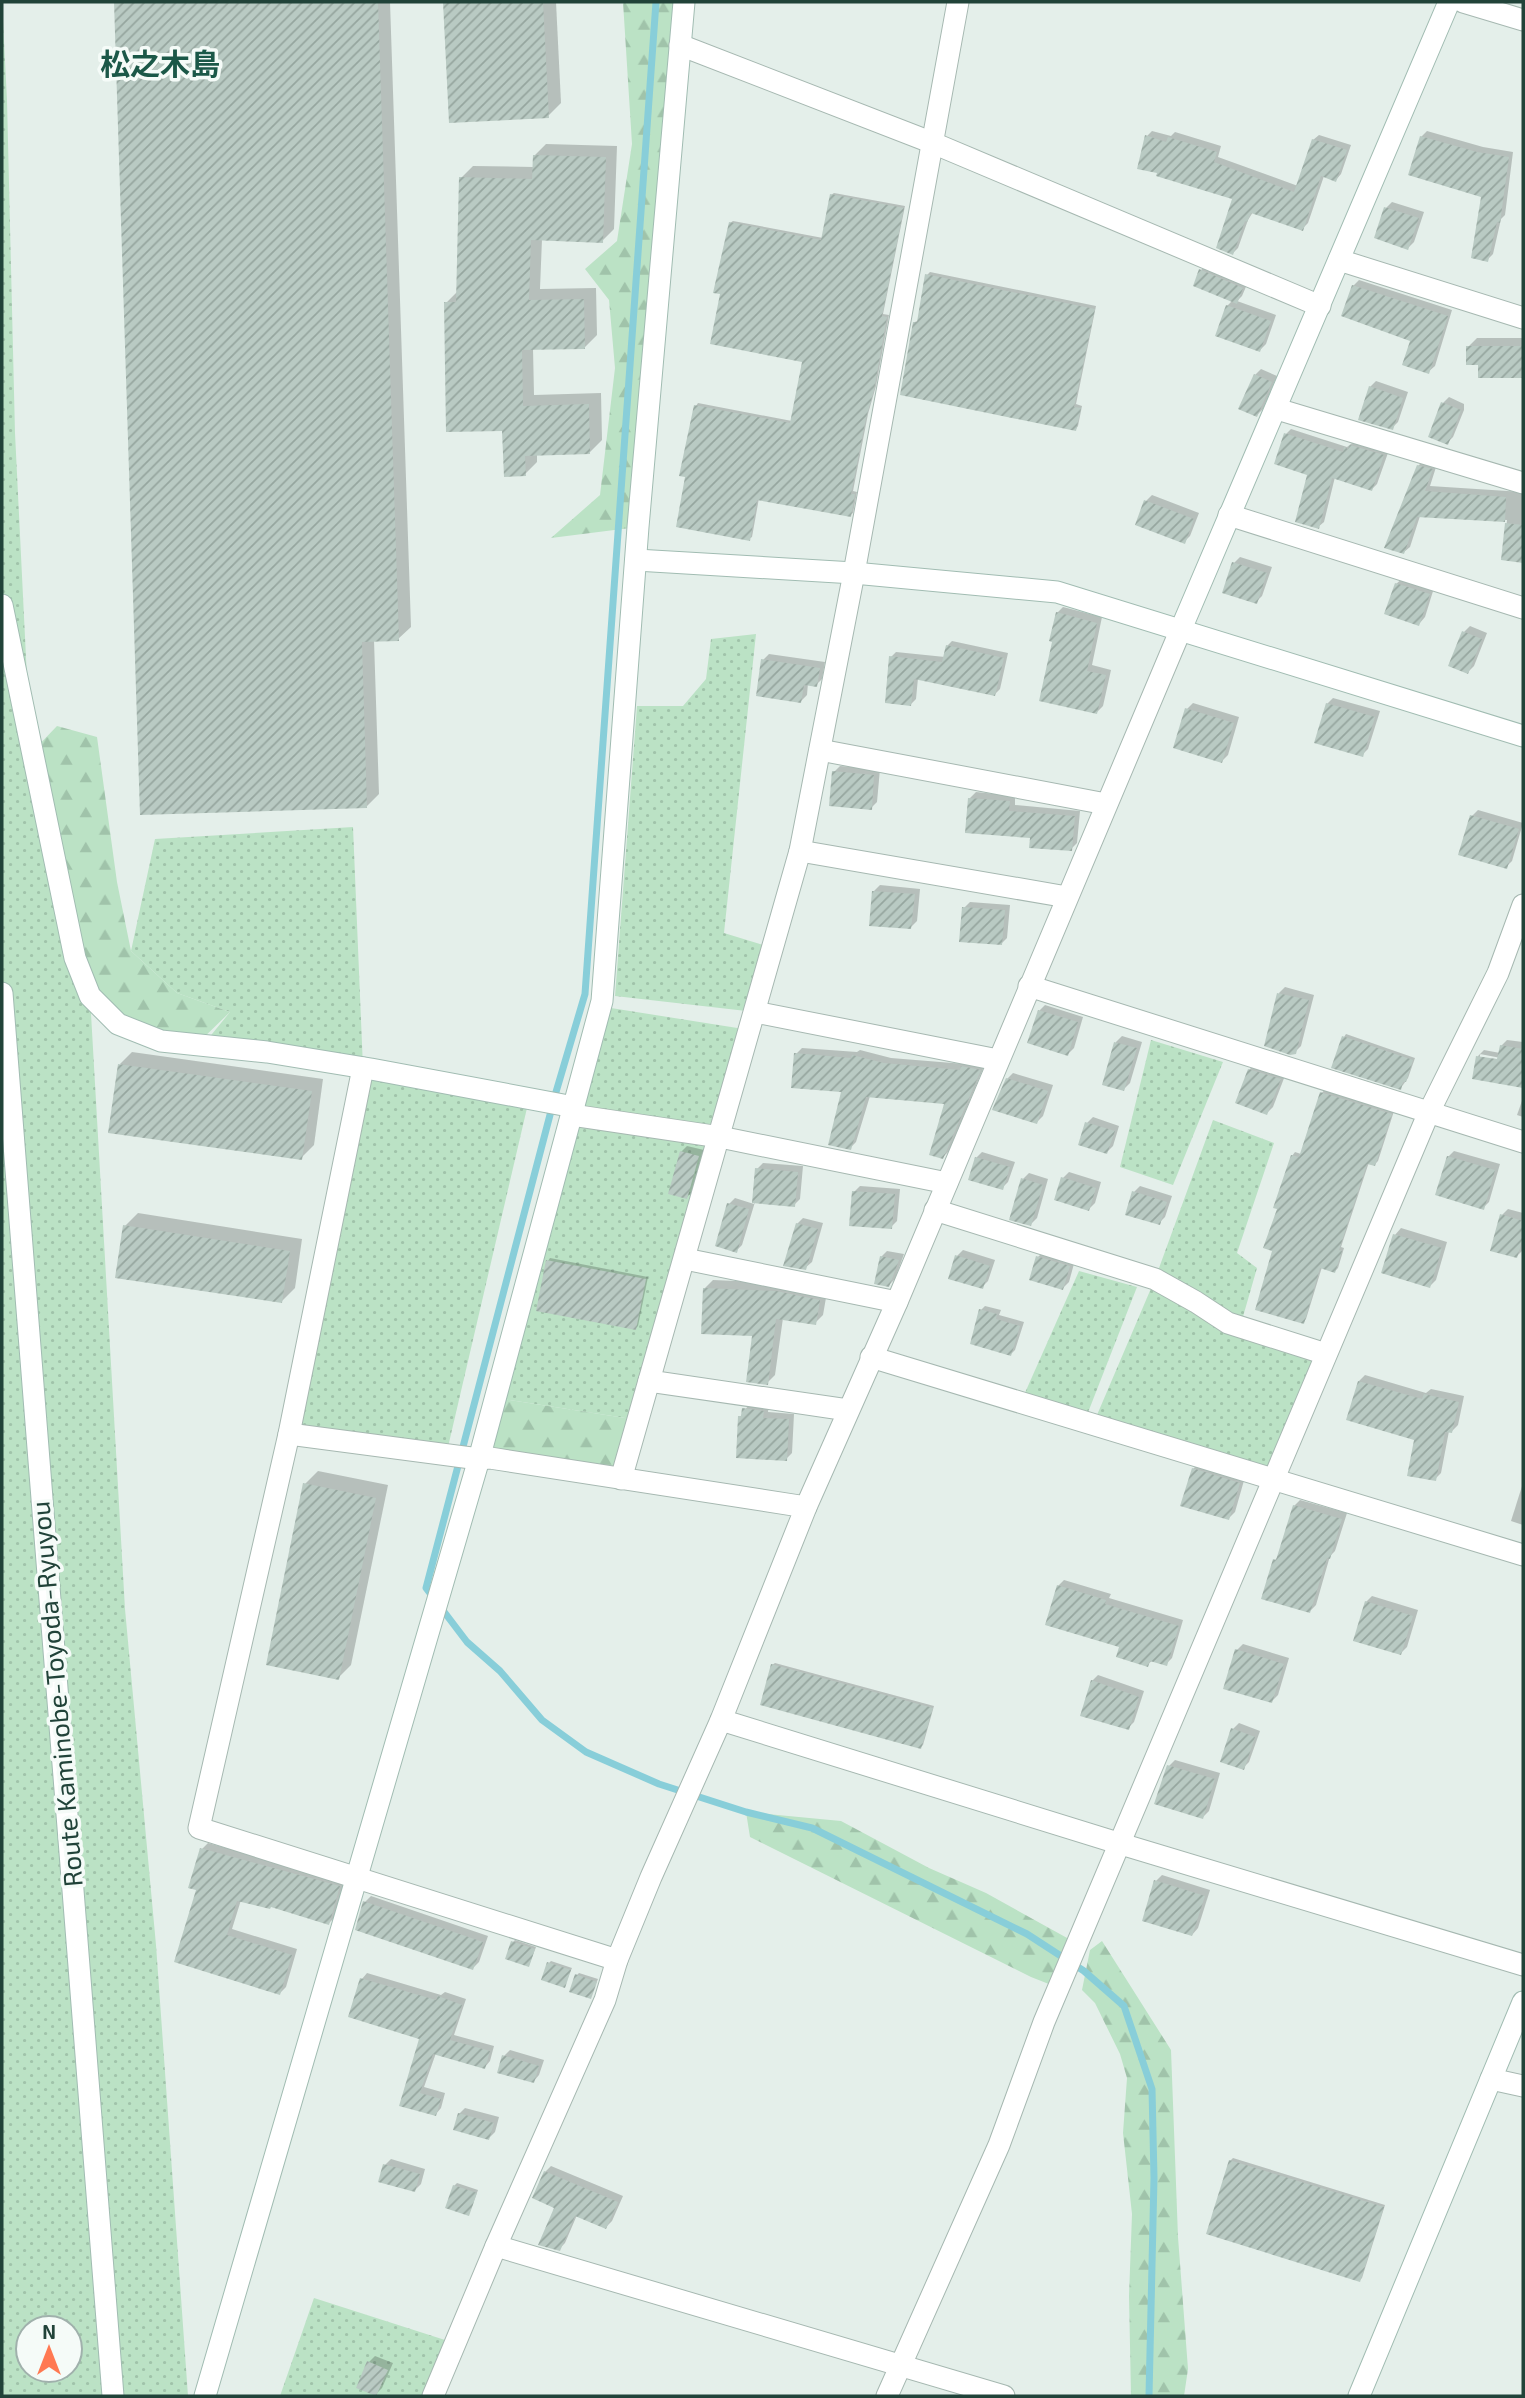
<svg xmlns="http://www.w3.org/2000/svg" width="1525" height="2398" font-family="'Exo 2','Noto Sans JP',sans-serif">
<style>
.grass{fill:url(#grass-dots);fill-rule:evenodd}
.forest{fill:url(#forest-firs)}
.shadow{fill:#0003;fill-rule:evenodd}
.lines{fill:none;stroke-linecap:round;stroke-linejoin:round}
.stream{stroke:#88ced9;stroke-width:7}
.building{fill:url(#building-hatch)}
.street-casing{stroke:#a6b8b1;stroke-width:23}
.secondary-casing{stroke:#a1bcb2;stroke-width:23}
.street{stroke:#fff;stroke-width:21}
.secondary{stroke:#fff;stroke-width:21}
.labels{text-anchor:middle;stroke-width:7;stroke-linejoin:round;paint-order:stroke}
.street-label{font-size:26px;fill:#214339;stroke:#f5fbf8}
.quarter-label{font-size:30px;font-weight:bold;fill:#1b5848;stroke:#f5fbf8}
</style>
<defs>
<pattern id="grass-dots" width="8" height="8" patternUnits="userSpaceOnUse" patternTransform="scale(1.75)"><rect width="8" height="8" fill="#bbe2c5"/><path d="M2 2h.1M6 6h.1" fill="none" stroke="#a0c3aa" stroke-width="1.8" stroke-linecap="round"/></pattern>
<pattern id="forest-firs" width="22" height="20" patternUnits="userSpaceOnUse" patternTransform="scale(1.75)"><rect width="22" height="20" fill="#bbe2c5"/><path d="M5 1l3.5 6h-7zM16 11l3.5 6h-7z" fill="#a0c3aa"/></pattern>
<pattern id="building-hatch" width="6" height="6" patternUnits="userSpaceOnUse" patternTransform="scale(1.75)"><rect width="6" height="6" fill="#b9cac3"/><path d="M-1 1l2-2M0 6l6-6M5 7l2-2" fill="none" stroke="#96a69f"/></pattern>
</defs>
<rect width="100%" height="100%" fill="#e4efea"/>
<g class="grass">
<path d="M2 2 7 100 15 433 30 739 90 996 125 1609 156 1945 188 2396H2ZM28 2328H70V2370H28Z"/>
<path d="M756 634 724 933 773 948 755 1012 615 996 637 706H683L706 679 711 639Z"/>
<path d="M353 827 363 1068 203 1045 230 1012 177 993 131 951 155 839Z"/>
<path d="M611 1008 750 1030 638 1420 496 1398 572 1115Z"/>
<path d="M1151 1040 1223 1062 1173 1185 1120 1167Z"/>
<path d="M371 1069 527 1108 448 1447 291 1425Z"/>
<path d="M1213 1120 1274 1143 1237 1253 1257 1268 1240 1327 1326 1354 1276 1472 1097 1415 1155 1279Z"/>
<path d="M1079 1271 1137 1287 1087 1415 1024 1395Z"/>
<path d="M314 2298 445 2340 425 2396H280Z"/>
</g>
<g class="forest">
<path d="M623 2H683L638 527 551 538 600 495 615 368 609 300 585 269 617 241 632 144Z"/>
<path d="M57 726 97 737 117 882 131 951 177 993 230 1012 196 1045 118 1024 75 958 33 751Z"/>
<path d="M496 1398 638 1420 621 1479 482 1451Z"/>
<path d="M746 1812 841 1821 929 1868 986 1893 1078 1944 1059 1988 1031 1977 750 1837Z"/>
<path d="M1102 1941 1171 2050 1178 2237 1188 2369 1184 2396H1131L1129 2296 1132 2214 1123 2133 1127 2078 1120 2054 1095 2003 1082 1990 1090 1950Z"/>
</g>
<g class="shadow">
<path d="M116 2H390L411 627 398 639 374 640 379 794 366 807 142 813Z"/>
<path d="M445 2H556L561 103 548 116 451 121Z"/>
<path d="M1152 131 1171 136 1175 132 1221 146 1218 157 1298 186 1313 140 1319 135 1351 145 1341 174 1336 180 1324 176 1308 223 1302 229 1253 212 1248 220 1238 248 1233 253 1234 198 1147 136Z"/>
<path d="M1427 131 1483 147 1513 152 1505 215 1501 219 1493 254 1487 260 1483 196 1421 137Z"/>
<path d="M546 144 617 146 614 229 602 241 542 239 540 289 596 288 597 335 585 347 533 348 534 395 601 393 602 440 590 452 537 454V462L525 474 446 303 458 291 461 178 473 166 534 167V156Z"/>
<path d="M834 193 905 206 883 314 889 315 876 386 868 414 853 491 857 492 853 513 850 515 759 498 752 537 749 539 687 476 696 406 698 403 792 421 804 360 722 293 730 223 733 221 823 238 831 195Z"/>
<path d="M1392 202 1424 212 1414 242 1408 248 1386 208Z"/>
<path d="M1207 264 1248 282 1242 296 1237 301 1276 315 1266 344 1260 350 1227 306 1233 300 1201 270Z"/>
<path d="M930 272 1096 306 1076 404 1082 406 1078 426 1076 429 915 322 919 320 927 275Z"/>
<path d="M1359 280 1452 310 1435 366 1428 372 1413 340 1353 286Z"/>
<path d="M1477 338H1523V402L1522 376 1479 364 1468 347Z"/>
<path d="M1261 369 1277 376 1263 409 1257 415 1255 375Z"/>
<path d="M1376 381 1408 392 1398 422 1392 428 1370 387Z"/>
<path d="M1449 397 1464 404V410L1453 437 1447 443 1443 403Z"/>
<path d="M1291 429 1347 447 1356 440 1389 450 1377 484 1372 489 1335 477 1324 522 1318 527 1309 474 1286 434Z"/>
<path d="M1424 460 1437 464 1430 486 1523 492V561L1503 559 1507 520 1420 516 1410 547 1404 552 1418 466Z"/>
<path d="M1152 495 1199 513 1190 536 1184 542 1146 501Z"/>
<path d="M1240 557 1272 567 1262 596 1256 602 1234 563Z"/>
<path d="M1403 578 1434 588 1425 617 1419 624 1396 584Z"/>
<path d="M1063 607 1102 617 1092 665 1111 670 1103 706 1097 712 1054 640 1057 613Z"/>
<path d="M1470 626 1487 633 1474 666 1468 672 1464 632Z"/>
<path d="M952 641 1008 653 1000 689 995 694 918 678 916 699 911 704 891 657 896 652 945 657 947 646Z"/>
<path d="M769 654 825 662 822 679 816 685 808 683 807 695 801 701 763 660Z"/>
<path d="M1333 698 1380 711 1368 749 1362 755 1327 704Z"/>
<path d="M1193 703 1239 717 1228 755 1222 761 1187 709Z"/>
<path d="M840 766 880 769 877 802 871 808 834 772Z"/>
<path d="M976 792 1015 796V805L1080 811 1077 843 1071 849 1032 836 969 799Z"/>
<path d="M1478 810 1523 823 1512 861 1506 867 1472 816Z"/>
<path d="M880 885 920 889 917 921 911 927 874 891Z"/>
<path d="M970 902 1010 905 1007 938 1001 944 964 908Z"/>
<path d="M1285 987 1314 995 1301 1046 1295 1052 1279 993Z"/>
<path d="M1045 1005 1083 1017 1074 1048 1068 1054 1039 1011Z"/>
<path d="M1346 1034 1415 1058 1408 1078 1403 1085 1400 1088 1344 1037Z"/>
<path d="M1122 1036 1142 1042 1130 1083 1124 1089 1104 1083 1116 1042Z"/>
<path d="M1507 1040 1523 1042V1086L1474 1078 1478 1056 1484 1050 1500 1053 1501 1046ZM1480 1054 1506 1059V1062L1480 1058Z"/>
<path d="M802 1048 857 1052 860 1050 891 1058 965 1064 968 1061 985 1064 949 1151 943 1157 946 1102 870 1096 856 1142 850 1148 844 1091 796 1054Z"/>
<path d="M132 1052 323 1079 314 1145 301 1158 120 1064Z"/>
<path d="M1255 1064 1286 1073 1273 1107 1267 1113 1249 1070Z"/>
<path d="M1013 1073 1053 1085 1043 1116 1037 1122 1007 1079Z"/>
<path d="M1325 1089 1394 1111 1378 1161 1375 1164 1369 1162 1341 1247 1344 1248 1338 1268 1335 1271 1322 1267 1306 1319 1303 1322 1274 1250 1280 1208 1292 1156 1295 1152 1301 1154 1322 1093Z"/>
<path d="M1523 1098V1117L1517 1115Z"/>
<path d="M1093 1117 1119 1126 1113 1146 1107 1152 1087 1123Z"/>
<path d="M687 1146 704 1150 693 1191 687 1197 681 1152Z"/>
<path d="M1454 1151 1500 1164 1489 1202 1483 1208 1448 1157Z"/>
<path d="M982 1152 1015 1162 1008 1182 1002 1188 976 1158Z"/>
<path d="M763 1163 803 1166 800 1199 794 1205 755 1202 742 1245 736 1251 729 1204 735 1198 754 1204 757 1169Z"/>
<path d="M1069 1172 1101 1182 1095 1203 1089 1209 1063 1178Z"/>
<path d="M1029 1173 1048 1179 1037 1218 1031 1224 1023 1179Z"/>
<path d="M860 1186 900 1189 897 1221 891 1227 854 1192Z"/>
<path d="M1140 1186 1172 1196 1165 1217 1159 1223 1134 1192Z"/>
<path d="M1508 1209 1523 1213V1250L1517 1256 1502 1215Z"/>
<path d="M138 1213 302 1239 295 1288 282 1301 125 1226Z"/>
<path d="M803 1218 823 1223 812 1262 805 1268 797 1224Z"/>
<path d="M1401 1228 1447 1242 1436 1280 1430 1286 1395 1235Z"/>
<path d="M963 1250 995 1260 988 1281 982 1287 957 1256Z"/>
<path d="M887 1251 904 1254 895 1279 889 1285 881 1257Z"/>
<path d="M1044 1251 1075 1260 1069 1282 1063 1288 1038 1257Z"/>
<path d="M550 1258 648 1277 638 1326 636 1328 548 1261Z"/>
<path d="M713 1280 785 1283 827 1292 823 1315 815 1323 783 1318 775 1375 767 1383 754 1334 705 1288Z"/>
<path d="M985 1306 1001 1310 999 1315 1024 1322 1015 1350 1011 1354 981 1310Z"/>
<path d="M1365 1375 1426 1393 1431 1389 1464 1396 1458 1425 1452 1431H1449L1441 1473 1435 1479 1416 1439 1359 1381Z"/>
<path d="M750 1403 769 1405 768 1412 794 1414 792 1453 786 1459 740 1417Z"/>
<path d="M1199 1463 1245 1477 1235 1512 1229 1518 1193 1469Z"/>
<path d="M318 1471 388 1485 351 1665 338 1678 305 1484Z"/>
<path d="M1523 1483V1525L1511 1521Z"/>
<path d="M1300 1500 1347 1513 1335 1551 1330 1556 1316 1605 1310 1611 1275 1560 1279 1556 1294 1506Z"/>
<path d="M1064 1580 1111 1594 1109 1598 1183 1620 1172 1658 1166 1664 1153 1660 1147 1665 1121 1646 1058 1586Z"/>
<path d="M1372 1596 1418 1610 1407 1647 1401 1653 1366 1602Z"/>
<path d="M1243 1644 1289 1658 1278 1695 1272 1701 1237 1650Z"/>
<path d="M775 1663 934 1706 923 1745 921 1747 772 1665Z"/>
<path d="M1098 1675 1144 1691 1134 1722 1128 1728 1092 1681Z"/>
<path d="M1239 1723 1260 1731 1249 1762 1243 1768 1233 1729Z"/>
<path d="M1175 1760 1220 1773 1209 1811 1203 1817 1169 1766Z"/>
<path d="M208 1843 345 1881 335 1917 329 1923 272 1905 241 1900 232 1929 297 1949 286 1987 280 1993 177 1961 198 1889 202 1849Z"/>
<path d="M1162 1875 1210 1890 1198 1928 1192 1935 1156 1881Z"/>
<path d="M371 1896 488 1936 479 1962 473 1968 365 1902Z"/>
<path d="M515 1940 536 1947 529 1965 513 1942Z"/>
<path d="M551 1961 572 1968 564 1986 549 1963Z"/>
<path d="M367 1973 441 1995 445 1992 466 1999 454 2035 494 2046 490 2061 485 2067 436 2053 424 2087 445 2093 441 2108 436 2114 401 2105 422 2038 362 1979Z"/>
<path d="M579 1973 598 1979 590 1997 577 1975Z"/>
<path d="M510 2050 544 2060 539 2075 533 2082 504 2056Z"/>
<path d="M465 2108 499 2117 495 2132 489 2138 459 2114Z"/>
<path d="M1233 2158 1385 2205 1362 2278 1360 2280 1230 2161Z"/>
<path d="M391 2159 425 2169 421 2184 415 2190 385 2165Z"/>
<path d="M551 2166 623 2196 612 2221 606 2227 577 2215 565 2243 559 2249 557 2207 545 2172Z"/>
<path d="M457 2183 478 2190 469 2214 454 2186Z"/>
<path d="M375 2356 393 2363 382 2388 376 2394 358 2387 369 2362Z"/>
</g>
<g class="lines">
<path class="stream" d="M656 2 585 994 556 1092 426 1588 467 1642 500 1671 542 1720 586 1752 659 1784 746 1812 812 1828 1027 1934 1084 1971 1124 2006 1152 2089 1154 2178 1149 2396"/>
</g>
<g class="building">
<path d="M114 2H378L399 641 362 642 367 808 140 815Z"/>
<path d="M443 2H543L549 118 449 123Z"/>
<path d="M1145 135 1166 142 1168 137 1217 152 1214 162 1294 192 1312 139 1347 150 1336 182 1321 176 1303 231 1251 213 1247 222 1245 221 1233 255 1216 248 1232 199 1156 176 1157 173 1137 169Z"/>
<path d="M1420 136 1477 152 1509 157 1500 223 1497 222 1488 262 1471 258 1481 197 1408 175Z"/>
<path d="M533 155 606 157 603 243 531 240 529 300 584 299 585 349 522 350 523 406 589 404 590 454 525 456 526 476 504 477 502 431 446 432 444 302H456L459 177 532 179Z"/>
<path d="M830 194 904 208 882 316 887 317 874 390 866 418 851 494H855L851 517 757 500 750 541 676 527 685 477 679 476 694 405 790 423 802 362 710 344 720 294 713 293 729 222 821 240Z"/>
<path d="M1384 207 1419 218 1408 250 1374 238Z"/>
<path d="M1199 269 1243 288 1237 304 1193 286Z"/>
<path d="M925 274 1095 309 1074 407 1081 408 1076 431 900 395 913 322H917Z"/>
<path d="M1352 285 1448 316 1429 374 1402 365 1410 341 1341 316Z"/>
<path d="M1226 305 1271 321 1260 352 1215 336Z"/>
<path d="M1466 346H1523V378H1478V365H1466Z"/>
<path d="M1254 374 1272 382 1257 417 1238 409Z"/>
<path d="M1369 386 1403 398 1393 430 1358 420Z"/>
<path d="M1441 402 1461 410 1448 445 1428 437Z"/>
<path d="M1284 433 1343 452 1344 447 1348 449 1350 445 1384 455 1372 491 1332 478 1319 529 1295 522 1307 475 1274 464Z"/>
<path d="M1417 465 1433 469 1425 491 1506 497 1505 522 1417 517 1404 554 1384 548Z"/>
<path d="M1144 500 1194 519 1185 544 1135 525Z"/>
<path d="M1505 523 1523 525V563L1501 560Z"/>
<path d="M1232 562 1267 573 1257 604 1222 593Z"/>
<path d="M1395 583 1430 594 1419 626 1384 614Z"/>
<path d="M1056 612 1097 623 1087 671 1106 675 1097 714 1039 701 1052 642 1049 641Z"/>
<path d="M1462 631 1482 639 1468 674 1448 666Z"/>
<path d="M946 645 1004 658 995 696 914 679 911 706 885 703 889 656 942 662Z"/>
<path d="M761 659 820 668 817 687 804 685 801 703 756 696Z"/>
<path d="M1326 703 1375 717 1363 757 1314 743Z"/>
<path d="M1185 708 1234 723 1222 763 1173 748Z"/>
<path d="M832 771 874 775 872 810 829 806Z"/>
<path d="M968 798 1010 801 1009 811 1075 816 1072 851 1029 848 1030 838 965 833Z"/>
<path d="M1470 815 1519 829 1507 869 1458 855Z"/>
<path d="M872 891 915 894 911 929 869 926Z"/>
<path d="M962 907 1005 910 1002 945 959 942Z"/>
<path d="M1277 993 1309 1000 1296 1054 1290 1055 1264 1046Z"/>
<path d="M1038 1010 1078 1022 1068 1056 1027 1043Z"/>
<path d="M1342 1036 1413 1060 1406 1082H1403L1401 1090 1331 1068Z"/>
<path d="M1114 1042 1137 1048 1124 1091 1102 1085Z"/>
<path d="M1500 1045 1523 1049V1088L1472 1079 1476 1056 1497 1059Z"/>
<path d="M794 1053 851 1058 852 1055 884 1063 960 1070 961 1066 981 1070 943 1159 929 1155 944 1104 866 1097 851 1150 828 1145 841 1092 791 1088Z"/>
<path d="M118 1064 312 1091 302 1160 108 1133Z"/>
<path d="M1248 1069 1281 1079 1267 1115 1235 1103Z"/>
<path d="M1006 1078 1048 1091 1037 1124 992 1110Z"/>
<path d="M1320 1092 1392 1114 1375 1166 1367 1164 1339 1250 1342 1251 1335 1273 1320 1268 1304 1324 1255 1310 1272 1251 1263 1248 1277 1209 1273 1208 1291 1155 1299 1157Z"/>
<path d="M1085 1122 1115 1131 1107 1154 1078 1145Z"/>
<path d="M680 1151 699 1156 687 1199 668 1194Z"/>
<path d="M1447 1156 1495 1170 1484 1210 1435 1195Z"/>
<path d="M975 1157 1010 1167 1003 1190 968 1180Z"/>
<path d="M755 1168 798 1172 795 1207 752 1203Z"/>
<path d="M1061 1177 1096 1188 1089 1211 1054 1200Z"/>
<path d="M1021 1178 1043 1185 1031 1226 1009 1220Z"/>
<path d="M852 1191 895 1194 892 1229 849 1226Z"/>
<path d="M1132 1191 1167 1202 1160 1225 1125 1215Z"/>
<path d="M727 1203 749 1209 737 1253 715 1246Z"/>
<path d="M1500 1214 1523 1221V1238L1517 1258 1490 1251Z"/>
<path d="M796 1223 818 1229 806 1270 783 1266Z"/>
<path d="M123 1225 290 1251 282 1303 115 1278Z"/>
<path d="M1393 1234 1442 1248 1430 1288 1381 1273Z"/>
<path d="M955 1255 990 1266 983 1289 948 1279Z"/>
<path d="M880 1256 899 1260 889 1287 874 1284Z"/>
<path d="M1036 1256 1070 1266 1063 1290 1029 1280Z"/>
<path d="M546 1260 646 1279 636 1330 536 1311Z"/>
<path d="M703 1288 776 1291 820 1300 816 1325 776 1319 768 1385 746 1382 752 1336 701 1334Z"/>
<path d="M979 1309 997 1314 996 1319 1020 1326 1011 1356 970 1344Z"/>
<path d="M1358 1381 1422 1399 1424 1394 1459 1402 1452 1433 1445 1432 1436 1481 1407 1476 1414 1440 1346 1420Z"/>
<path d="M742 1408 764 1411 763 1418 789 1419 787 1461 736 1458 738 1416H741Z"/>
<path d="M1192 1468 1240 1483 1229 1520 1180 1506Z"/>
<path d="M303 1483 376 1498 339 1680 266 1665Z"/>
<path d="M1293 1505 1342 1519 1330 1559 1327 1558 1310 1613 1261 1599 1273 1559 1276 1560Z"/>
<path d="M1057 1585 1106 1600 1105 1604 1179 1626 1167 1666 1150 1661 1148 1667 1116 1657 1119 1647 1045 1625Z"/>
<path d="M1365 1601 1413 1616 1401 1655 1353 1641Z"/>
<path d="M1235 1649 1284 1664 1272 1703 1223 1689Z"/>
<path d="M771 1664 933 1708 921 1749 760 1705Z"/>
<path d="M1091 1680 1139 1697 1129 1730 1080 1716Z"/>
<path d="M1231 1728 1255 1737 1244 1770 1220 1762Z"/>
<path d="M1167 1765 1215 1779 1203 1819 1154 1804Z"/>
<path d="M200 1848 340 1886 329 1925 271 1907 270 1909 237 1901 227 1935 292 1955 280 1995 174 1962 196 1890 188 1888Z"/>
<path d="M1154 1880 1205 1896 1192 1936 1142 1921Z"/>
<path d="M363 1901 483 1942 473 1970 355 1930Z"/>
<path d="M511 1941 535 1949 529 1967 505 1959Z"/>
<path d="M547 1962 571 1970 565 1988 541 1980Z"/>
<path d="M575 1974 597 1982 591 1999 569 1992Z"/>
<path d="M360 1978 436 2000 438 1996 462 2005 450 2040 490 2051 485 2069 433 2054 420 2093 441 2099 436 2116 399 2106 419 2039 348 2017Z"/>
<path d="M502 2055 539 2066 534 2083 497 2073Z"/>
<path d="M458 2113 494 2123 489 2140 453 2130Z"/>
<path d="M1229 2160 1384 2207 1360 2282 1206 2234Z"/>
<path d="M383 2164 420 2174 415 2192 378 2182Z"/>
<path d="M544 2171 618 2202 606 2229 575 2216 560 2251 538 2245 554 2208 532 2198Z"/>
<path d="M453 2185 477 2193 469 2216 445 2208Z"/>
<path d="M367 2361 388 2370 376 2396 356 2388Z"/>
</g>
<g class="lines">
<g class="street-casing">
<g id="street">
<path d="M1463 2 1523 20"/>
<path d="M680 45 933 143 1320 306"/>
<path d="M1339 260 1523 318"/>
<path d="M1277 409 1523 483"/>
<path d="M1229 515 1523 608"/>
<path d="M820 750 1106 804"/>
<path d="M800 851 1067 897"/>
<path d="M1029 986 1523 1142"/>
<path d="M755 1012 998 1060"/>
<path d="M363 1068 289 1434 199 1828 617 1960"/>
<path d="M572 1115 720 1137 947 1183"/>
<path d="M935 1210 1155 1279 1196 1302 1228 1323 1326 1354"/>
<path d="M685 1259 897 1302"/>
<path d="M871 1357 1523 1555"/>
<path d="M649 1381 848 1410"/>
<path d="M289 1434 479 1459 490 1458 806 1507"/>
<path d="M621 1479 800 851 854 573 958 2"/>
<path d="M721 1720 1121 1844 1523 1965"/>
<path d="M1491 2079 1523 2086"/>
<path d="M496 2246 1004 2396"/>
<path d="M433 2396 496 2246 605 2000 617 1960 651 1877 721 1720 806 1507 897 1302 1181 629"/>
<path d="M887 2396 999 2145 1044 2022 1429 1112 1498 973 1523 905"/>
</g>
</g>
<g class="secondary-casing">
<g id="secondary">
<path d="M636 560 854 573 1057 592 1523 736"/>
<path d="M2 605 75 958 90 996 118 1024 161 1041 267 1052 371 1069 574 1107"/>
<path d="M1181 629 1449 2"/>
<path d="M2 993 113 2396"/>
<path d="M205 2396 479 1459 602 1001 638 527 684 2"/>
<path d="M1359 2396 1523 2002"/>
</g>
</g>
<use href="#street" class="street"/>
<use href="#secondary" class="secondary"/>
</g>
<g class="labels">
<g class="street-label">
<text transform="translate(57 1694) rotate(-95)" y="9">Route Kaminobe-Toyoda-Ryuyou</text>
</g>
<g class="quarter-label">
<text x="160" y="75">松之木島</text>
</g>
</g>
<rect width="1525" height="2398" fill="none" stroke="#214339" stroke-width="7"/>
<g transform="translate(49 2349)"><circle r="33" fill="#f5fbf8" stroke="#a0b1ac" stroke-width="2"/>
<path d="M0-5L12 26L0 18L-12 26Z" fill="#ff7952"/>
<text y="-10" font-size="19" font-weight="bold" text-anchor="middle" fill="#214339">N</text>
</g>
</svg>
